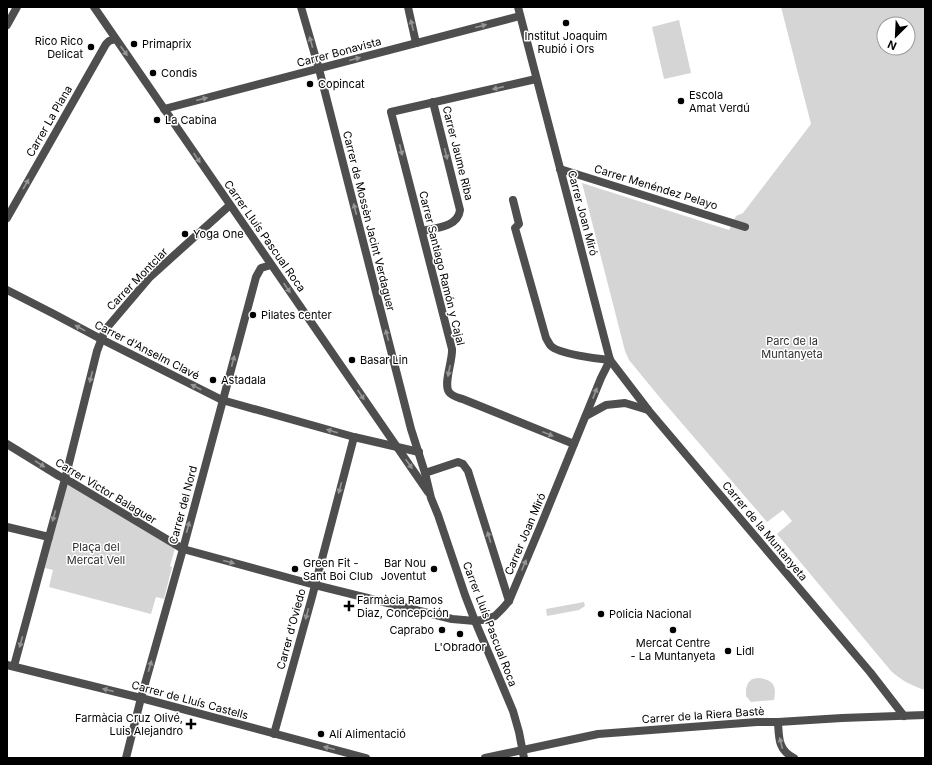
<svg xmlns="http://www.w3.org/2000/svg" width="932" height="765" font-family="Inter,sans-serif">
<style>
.green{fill:#d5d5d5;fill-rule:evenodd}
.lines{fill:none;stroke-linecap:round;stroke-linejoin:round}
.street{stroke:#4e4e4e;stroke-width:8}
.oneway{fill:#959595}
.poi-dot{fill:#000;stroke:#fff;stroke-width:1.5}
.labels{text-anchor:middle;stroke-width:3;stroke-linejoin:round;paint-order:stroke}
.poi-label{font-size:11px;fill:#000;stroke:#fff;text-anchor:start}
.street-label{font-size:11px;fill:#000;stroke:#fff}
.park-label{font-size:11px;fill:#2c2c2c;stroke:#fff}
</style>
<rect width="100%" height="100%" fill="#fff"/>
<g class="green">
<path d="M781 7H925V690C912 686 901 680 891 671L777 534 792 521 783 510 767 522 661 399 629 360 625 351 582 183 729 230 736 216 743 213 811 124ZM884 24H908V48H884Z"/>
<path d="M679 20 691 73 664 79 652 27Z"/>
<path d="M67 483 175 548 170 566 172 567 164 599 156 597 151 614 49 587 53 570 45 568Z"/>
<path d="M584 602 585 606 579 610 547 616 546 609Z"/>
<path d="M758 678C773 679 777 686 774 700L751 702 746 696V689L748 683 752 679Z"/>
</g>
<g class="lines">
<g class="street">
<path d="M94 7 428 492"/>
<path d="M301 7 319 69 411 429 425 473 431 498 438 515 465 595 475 621 513 711 519 732 524 758"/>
<path d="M408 7 416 43"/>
<path d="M7 25 17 7"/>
<path d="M536 79 391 112 452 349C453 360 443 384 449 392 452 397 461 398 465 400L574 444"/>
<path d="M164 109 520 16"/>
<path d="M560 169 745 227"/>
<path d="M513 200 519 224 515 228 546 338C548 341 549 344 551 346 559 354 598 359 610 360"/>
<path d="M7 218 106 44 109 41 115 39"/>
<path d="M422 231C436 228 458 227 460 210L433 102"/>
<path d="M7 290 54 314 101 339 222 400 354 437 419 452"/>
<path d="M610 360 649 411 870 672 904 716"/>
<path d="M586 416 606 405 625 403 648 410"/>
<path d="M7 444 59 476 71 482 183 549 315 585 452 619 475 621 488 619 495 616 503 608 509 601 541 525 601 378 610 360 518 7"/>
<path d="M425 473 458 462 463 464 468 471 509 601"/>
<path d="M7 527 49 537"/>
<path d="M7 665 141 698 366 758"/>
<path d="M14 666 49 537 65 479 97 351 105 330 150 277 230 205"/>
<path d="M778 722C779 738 778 750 794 758"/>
<path d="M274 734 312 597 354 437"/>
<path d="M126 758 141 698 183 549 256 277 261 268 271 265"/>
<path d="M485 758 598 734 757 722H778L842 718 925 715"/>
</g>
</g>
<defs><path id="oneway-solid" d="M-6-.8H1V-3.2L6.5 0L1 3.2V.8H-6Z"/></defs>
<g class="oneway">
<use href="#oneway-solid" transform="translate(412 25) rotate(-104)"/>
<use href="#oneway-solid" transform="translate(481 26) rotate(-15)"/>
<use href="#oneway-solid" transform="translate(311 42) rotate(-106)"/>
<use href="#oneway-solid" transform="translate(124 51) rotate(55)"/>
<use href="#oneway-solid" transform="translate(355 59) rotate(-15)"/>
<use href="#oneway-solid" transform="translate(498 88) rotate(167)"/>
<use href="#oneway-solid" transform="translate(202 99) rotate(-14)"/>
<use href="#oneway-solid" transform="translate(401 150) rotate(76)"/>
<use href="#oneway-solid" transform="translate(446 154) rotate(76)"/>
<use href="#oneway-solid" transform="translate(197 158) rotate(56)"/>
<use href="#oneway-solid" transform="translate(26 184) rotate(-60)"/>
<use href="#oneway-solid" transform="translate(355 209) rotate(-104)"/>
<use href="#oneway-solid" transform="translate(287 288) rotate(56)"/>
<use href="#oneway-solid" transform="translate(80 328) rotate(-151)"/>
<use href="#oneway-solid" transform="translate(387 335) rotate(-104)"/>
<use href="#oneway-solid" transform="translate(233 361) rotate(-75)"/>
<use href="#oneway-solid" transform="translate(449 371) rotate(101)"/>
<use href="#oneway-solid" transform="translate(91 377) rotate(104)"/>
<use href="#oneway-solid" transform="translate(196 387) rotate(-153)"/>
<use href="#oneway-solid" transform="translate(595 393) rotate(-69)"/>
<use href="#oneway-solid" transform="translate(361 395) rotate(56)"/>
<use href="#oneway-solid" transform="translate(332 431) rotate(-164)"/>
<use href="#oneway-solid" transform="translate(548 434) rotate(22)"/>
<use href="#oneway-solid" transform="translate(40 464) rotate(32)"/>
<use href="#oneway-solid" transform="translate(409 464) rotate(55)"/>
<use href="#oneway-solid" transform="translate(340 488) rotate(105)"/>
<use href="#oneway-solid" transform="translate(54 516) rotate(106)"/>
<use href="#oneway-solid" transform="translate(188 527) rotate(-75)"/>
<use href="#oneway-solid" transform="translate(489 537) rotate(-107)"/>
<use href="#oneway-solid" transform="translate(229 562) rotate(15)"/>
<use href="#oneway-solid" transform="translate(524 565) rotate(-67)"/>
<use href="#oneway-solid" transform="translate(307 614) rotate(105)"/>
<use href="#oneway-solid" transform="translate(21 642) rotate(105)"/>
<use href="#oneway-solid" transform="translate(150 666) rotate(-74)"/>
<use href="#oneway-solid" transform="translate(108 690) rotate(-166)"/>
<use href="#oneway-solid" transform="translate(781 743) rotate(-104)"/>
<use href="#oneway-solid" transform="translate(329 748) rotate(-166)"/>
</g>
<g class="poi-dot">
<circle cx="566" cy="23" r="4"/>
<circle cx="134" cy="44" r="4"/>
<circle cx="91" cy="47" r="4"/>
<circle cx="153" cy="73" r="4"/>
<circle cx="310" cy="84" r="4"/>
<circle cx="681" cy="101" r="4"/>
<circle cx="157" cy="120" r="4"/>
<circle cx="185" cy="234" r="4"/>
<circle cx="253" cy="315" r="4"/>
<circle cx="352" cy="360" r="4"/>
<circle cx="213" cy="380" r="4"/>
<circle cx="295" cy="569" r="4"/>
<circle cx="434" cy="569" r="4"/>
<path d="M347 600h4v4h4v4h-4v4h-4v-4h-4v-4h4z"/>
<circle cx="601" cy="614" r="4"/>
<circle cx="442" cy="630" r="4"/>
<circle cx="673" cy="630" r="4"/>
<circle cx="460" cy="634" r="4"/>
<circle cx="728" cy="651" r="4"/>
<path d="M189 718h4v4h4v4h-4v4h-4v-4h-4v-4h4z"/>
<circle cx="321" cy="734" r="4"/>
</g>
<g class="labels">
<g class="poi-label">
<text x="566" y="40" text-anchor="middle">Institut Joaquim<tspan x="566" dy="13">Rubió i Ors</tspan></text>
<text x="83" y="45" text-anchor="end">Rico Rico<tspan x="83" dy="13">Delicat</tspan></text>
<text x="142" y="48">Primaprix</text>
<text x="161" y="77">Condis</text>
<text x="318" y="88">Copincat</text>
<text x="689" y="99">Escola<tspan x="689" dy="13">Amat Verdú</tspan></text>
<text x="165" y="124">La Cabina</text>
<text x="193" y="238">Yoga One</text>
<text x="261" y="319">Pilates center</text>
<text x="360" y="364">Basar Lin</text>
<text x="221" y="384">Astadala</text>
<text x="303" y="567">Green Fit -<tspan x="303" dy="13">Sant Boi Club</tspan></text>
<text x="426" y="567" text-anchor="end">Bar Nou<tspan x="426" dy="13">Joventut</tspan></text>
<text x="357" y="604">Farmàcia Ramos<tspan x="357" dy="13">Diaz, Concepción</tspan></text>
<text x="609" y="618">Policia Nacional</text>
<text x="434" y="634" text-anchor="end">Caprabo</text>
<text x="673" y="647" text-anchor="middle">Mercat Centre<tspan x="673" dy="13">- La Muntanyeta</tspan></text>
<text x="460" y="651" text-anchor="middle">L'Obrador</text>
<text x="736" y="655">Lidl</text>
<text x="183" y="722" text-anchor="end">Farmàcia Cruz Olivé,<tspan x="183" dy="13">Luis Alejandro</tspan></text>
<text x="329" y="738">Alí Alimentació</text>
</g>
<g class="street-label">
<text transform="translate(339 52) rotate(-15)" y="4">Carrer Bonavista</text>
<text transform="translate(49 121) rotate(-60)" y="4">Carrer La Plana</text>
<text transform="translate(458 153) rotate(76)" y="4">Carrer Jaume Riba</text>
<text transform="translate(656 187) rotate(17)" y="4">Carrer Menéndez Pelayo</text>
<text transform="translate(583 213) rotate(75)" y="4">Carrer Joan Miró</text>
<text transform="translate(369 221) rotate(76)" y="4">Carrer de Mossèn Jacint Verdaguer</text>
<text transform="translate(265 236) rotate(55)" y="4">Carrer Lluís Pascual Roca</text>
<text transform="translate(442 268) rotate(76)" y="4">Carrer Santiago Ramón y Cajal</text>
<text transform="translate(137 279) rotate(-46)" y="4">Carrer Montclar</text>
<text transform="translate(147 350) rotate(27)" y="4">Carrer d'Anselm Clavé</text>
<text transform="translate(106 491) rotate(31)" y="4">Carrer Victor Balaguer</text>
<text transform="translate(183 505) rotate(-75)" y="4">Carrer del Nord</text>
<text transform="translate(765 531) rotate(50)" y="4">Carrer de la Muntanyeta</text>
<text transform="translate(525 534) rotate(-67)" y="4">Carrer Joan Miró</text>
<text transform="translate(490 624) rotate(69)" y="4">Carrer Lluís Pascual Roca</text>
<text transform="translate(291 629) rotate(-75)" y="4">Carrer d'Oviedo</text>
<text transform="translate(190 700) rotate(15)" y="4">Carrer de Lluís Castells</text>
<text transform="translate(703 715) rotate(-4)" y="4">Carrer de la Riera Bastè</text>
</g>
<g class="park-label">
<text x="792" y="345">Parc de la<tspan x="792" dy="13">Muntanyeta</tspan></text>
<text x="96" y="551">Plaça del<tspan x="96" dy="13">Mercat Vell</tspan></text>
</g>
</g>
<rect width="932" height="765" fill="none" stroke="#000000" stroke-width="16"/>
<g transform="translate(896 36) rotate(204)"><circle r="19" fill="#ffffff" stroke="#999999"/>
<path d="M0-3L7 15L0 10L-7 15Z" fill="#000000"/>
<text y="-6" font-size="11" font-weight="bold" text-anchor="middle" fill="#000000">N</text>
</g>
</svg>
